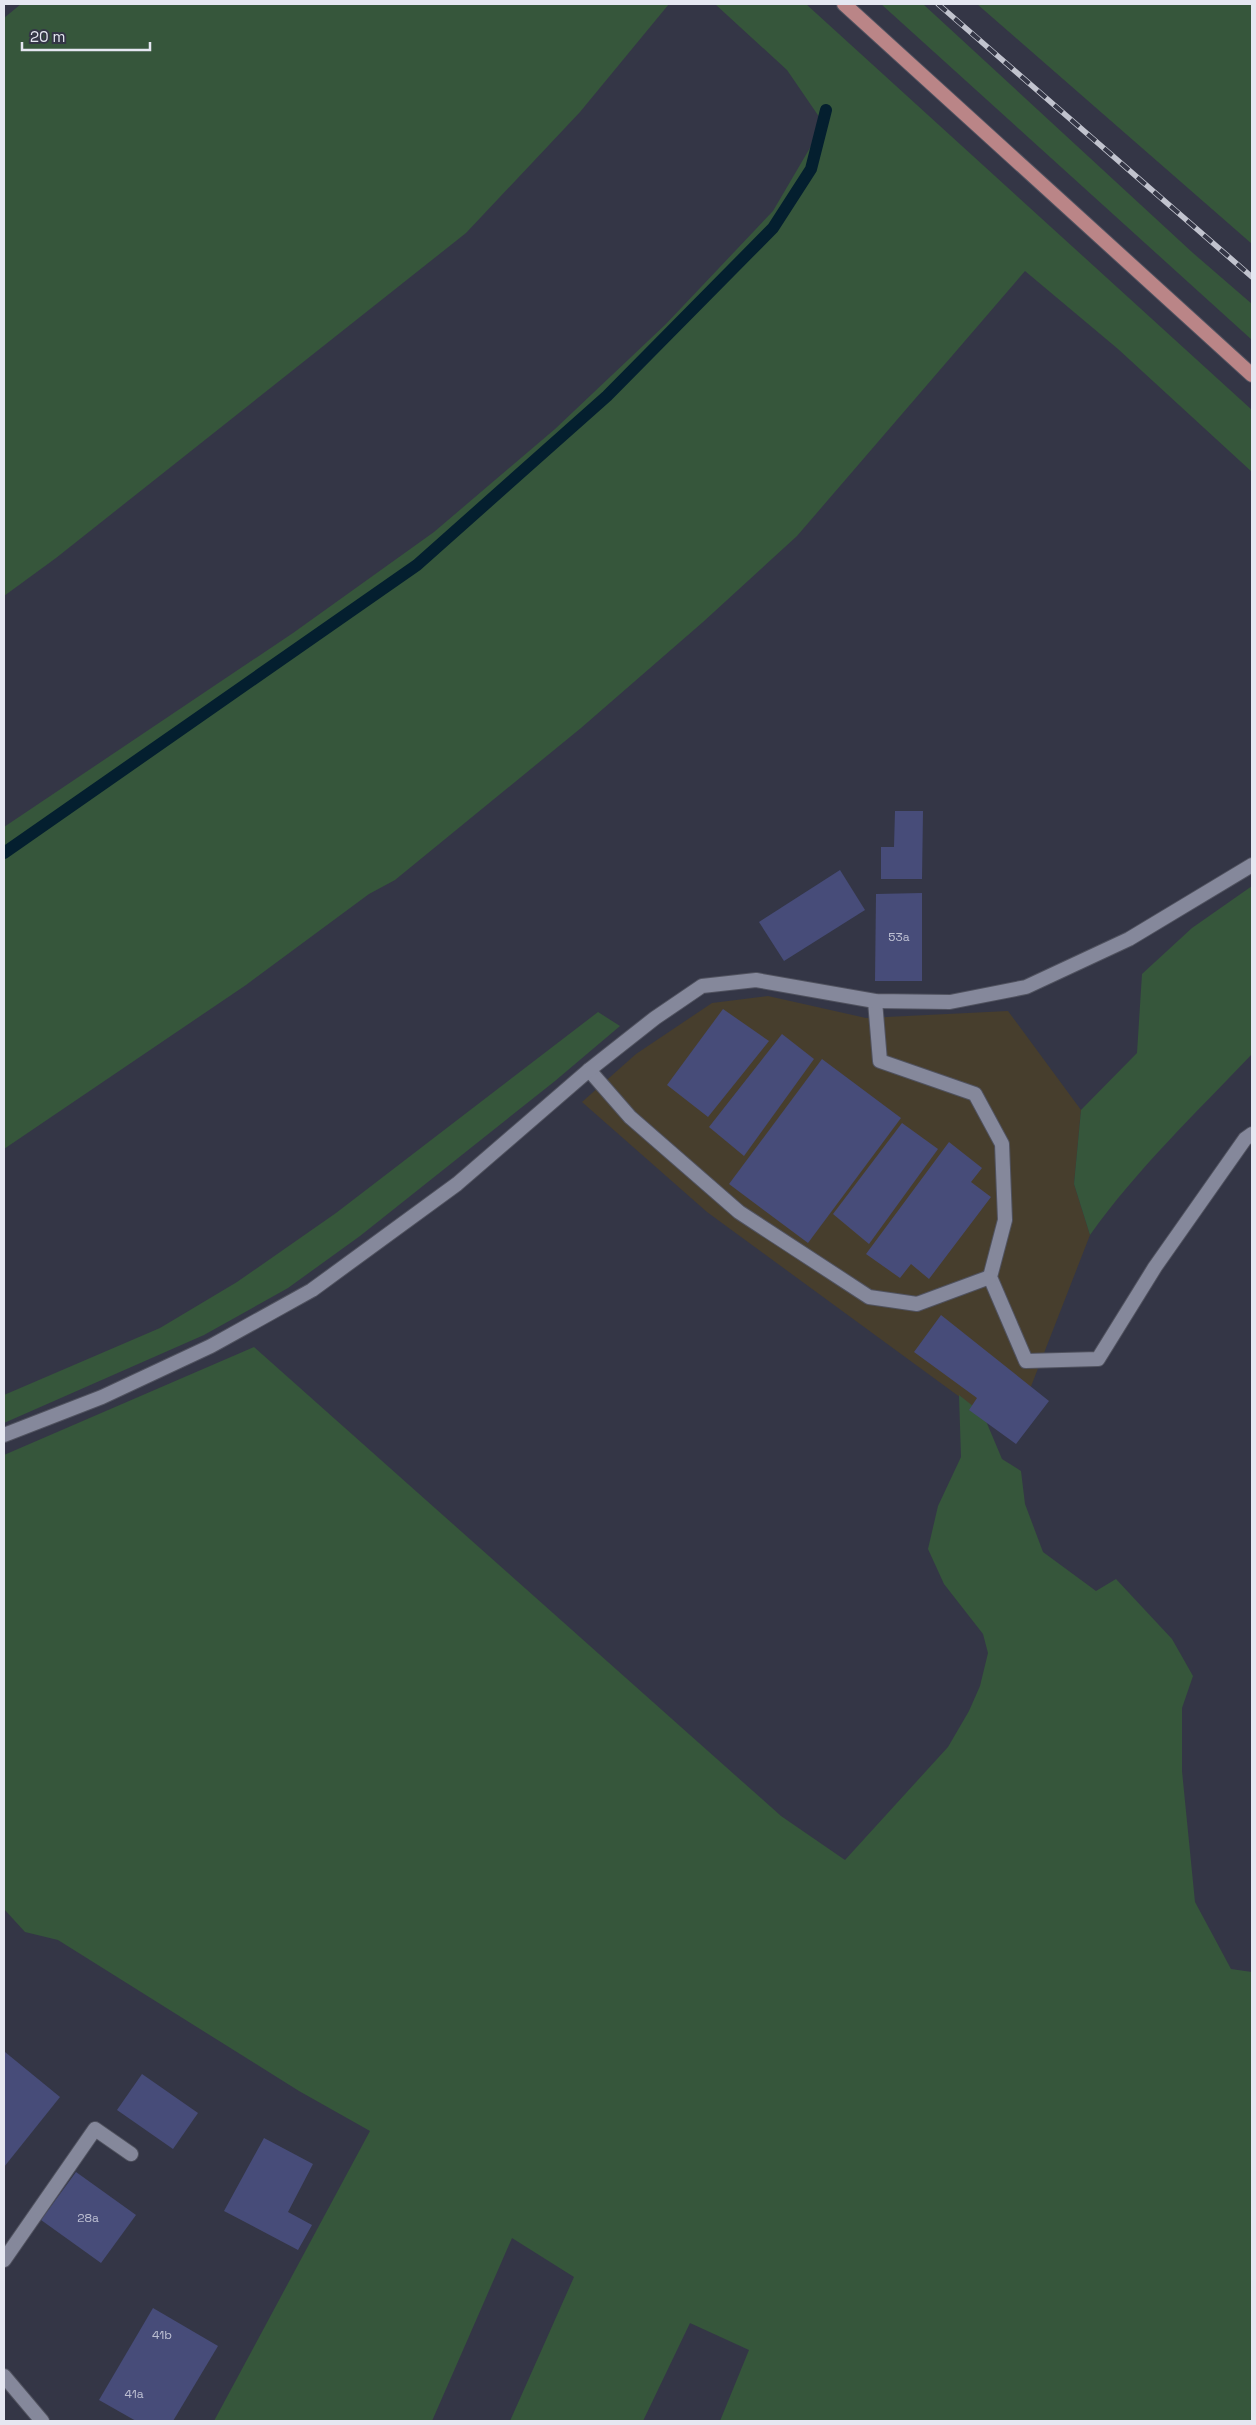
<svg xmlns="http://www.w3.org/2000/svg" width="1256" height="2425" font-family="'Space Grotesk',sans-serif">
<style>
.industrial{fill:#473e2d}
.green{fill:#36563b}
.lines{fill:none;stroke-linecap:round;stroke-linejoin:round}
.stream{stroke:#041f2f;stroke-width:12}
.building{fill:#474c79}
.service-casing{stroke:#50525f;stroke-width:16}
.minor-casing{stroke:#50525f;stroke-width:16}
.primary-casing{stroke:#50525f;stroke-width:16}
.service{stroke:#85889b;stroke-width:14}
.minor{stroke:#85889b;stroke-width:14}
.primary{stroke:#ba8587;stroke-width:14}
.rail-casing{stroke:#c1c3ce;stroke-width:5.5}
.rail{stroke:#343646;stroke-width:4;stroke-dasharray:11;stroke-linecap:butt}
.labels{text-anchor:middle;stroke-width:5;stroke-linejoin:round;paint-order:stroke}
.number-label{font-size:12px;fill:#bec0d3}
</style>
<rect width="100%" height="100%" fill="#343646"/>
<path class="industrial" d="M768 996 866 1018 1008 1011 1081 1110 1074 1184 1090 1235 1023 1407 983 1414 707 1212 582 1102 636 1054 712 1003Z"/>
<g class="green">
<path d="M21 4H669L580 112 466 233 56 558 4 596V18Z"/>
<path d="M715 4H806L1252 410V472L1118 349 1025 271 797 536 703 622 581 728 395 880 369 894 246 985 4 1149V827L293 633 434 532 555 429 666 324 773 211 824 124 787 70Z"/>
<path d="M881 4H923L1193 253 1252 304V340Z"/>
<path d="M977 4H1252V244L1228 223Z"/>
<path d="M1252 886V1054C1196 1113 1137 1169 1090 1235L1074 1184 1081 1110 1137 1053 1142 974 1192 928Z"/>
<path d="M598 1012 620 1026 555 1081 360 1236 288 1288 204 1335 4 1423V1395L160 1328 237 1282 336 1213Z"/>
<path d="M254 1347 781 1816 845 1860 948 1747 969 1711 980 1686 988 1653 983 1634 944 1584 928 1549 938 1506 961 1457 959 1395 983 1414 1002 1459 1021 1471 1025 1504 1043 1552 1096 1591 1116 1579 1172 1639 1193 1676 1182 1708V1771L1195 1902 1231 1969 1252 1972V2421H720L749 2350 690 2323 643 2421H510L574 2277 512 2238 432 2421H214L370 2131 299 2091 58 1940 25 1932 4 1909V1455Z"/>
</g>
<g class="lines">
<path class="stream" d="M4 853 417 565 607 396 773 228 811 169 826 110"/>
</g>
<g class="building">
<path d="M895 811H923L922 879H881V847H894Z"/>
<path d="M840 870 865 910 784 961 759 922Z"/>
<path d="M922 893V981H875L876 894Z"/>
<path d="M723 1009 769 1041 708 1117 667 1085Z"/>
<path d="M782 1034 814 1059 744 1156 709 1127Z"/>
<path d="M822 1059 901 1118 808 1243 729 1184Z"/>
<path d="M902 1123 938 1149 869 1244 833 1214Z"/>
<path d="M949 1142 982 1168 971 1182 991 1197 929 1279 911 1264 900 1278 866 1254Z"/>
<path d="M941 1315 1049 1401 1016 1444 969 1410 977 1398 914 1352Z"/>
<path d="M5 2052 60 2097 4 2167V2054Z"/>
<path d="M142 2074 198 2113 173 2149 117 2110Z"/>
<path d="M264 2138 313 2164 288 2212 312 2225 298 2250 224 2211Z"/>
<path d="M76 2172 136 2215 101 2263 41 2220Z"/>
<path d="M153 2308 218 2346 173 2421H136L99 2400Z"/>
</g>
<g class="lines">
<g class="service-casing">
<g id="service">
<path d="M875 1001 880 1061 975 1094 1002 1144 1005 1220 990 1277 1026 1361 1098 1359 1155 1267 1245 1139 1252 1134"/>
<path d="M589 1070 630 1117 739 1212 869 1297 917 1304 990 1277"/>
<path d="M4 2260 95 2129 131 2154"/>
</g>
</g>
<g class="minor-casing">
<g id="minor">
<path d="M4 1435 102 1397 211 1346 312 1290 457 1184 589 1070 655 1018 702 986 756 980 875 1001 950 1002 1026 987 1129 939 1252 865"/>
<path d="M4 2376 42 2421"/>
</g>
</g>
<g class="primary-casing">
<path id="primary" d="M844 4 1252 375"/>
</g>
<use href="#service" class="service"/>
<use href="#minor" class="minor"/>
<use href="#primary" class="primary"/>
<g class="rail-casing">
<path id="rail" d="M938 4 1252 277"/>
</g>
<use href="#rail" class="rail"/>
</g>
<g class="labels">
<g class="number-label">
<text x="899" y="941">53a</text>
<text x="88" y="2222">28a</text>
<text x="162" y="2339">41b</text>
<text x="134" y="2398">41a</text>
</g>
</g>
<rect width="1256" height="2425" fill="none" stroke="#e5e7f1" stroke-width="10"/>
<path d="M22 42v8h128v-8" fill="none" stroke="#e5e7f1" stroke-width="2.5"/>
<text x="30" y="42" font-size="15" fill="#e5e7f1" stroke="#343646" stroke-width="4" paint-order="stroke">20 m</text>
</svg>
